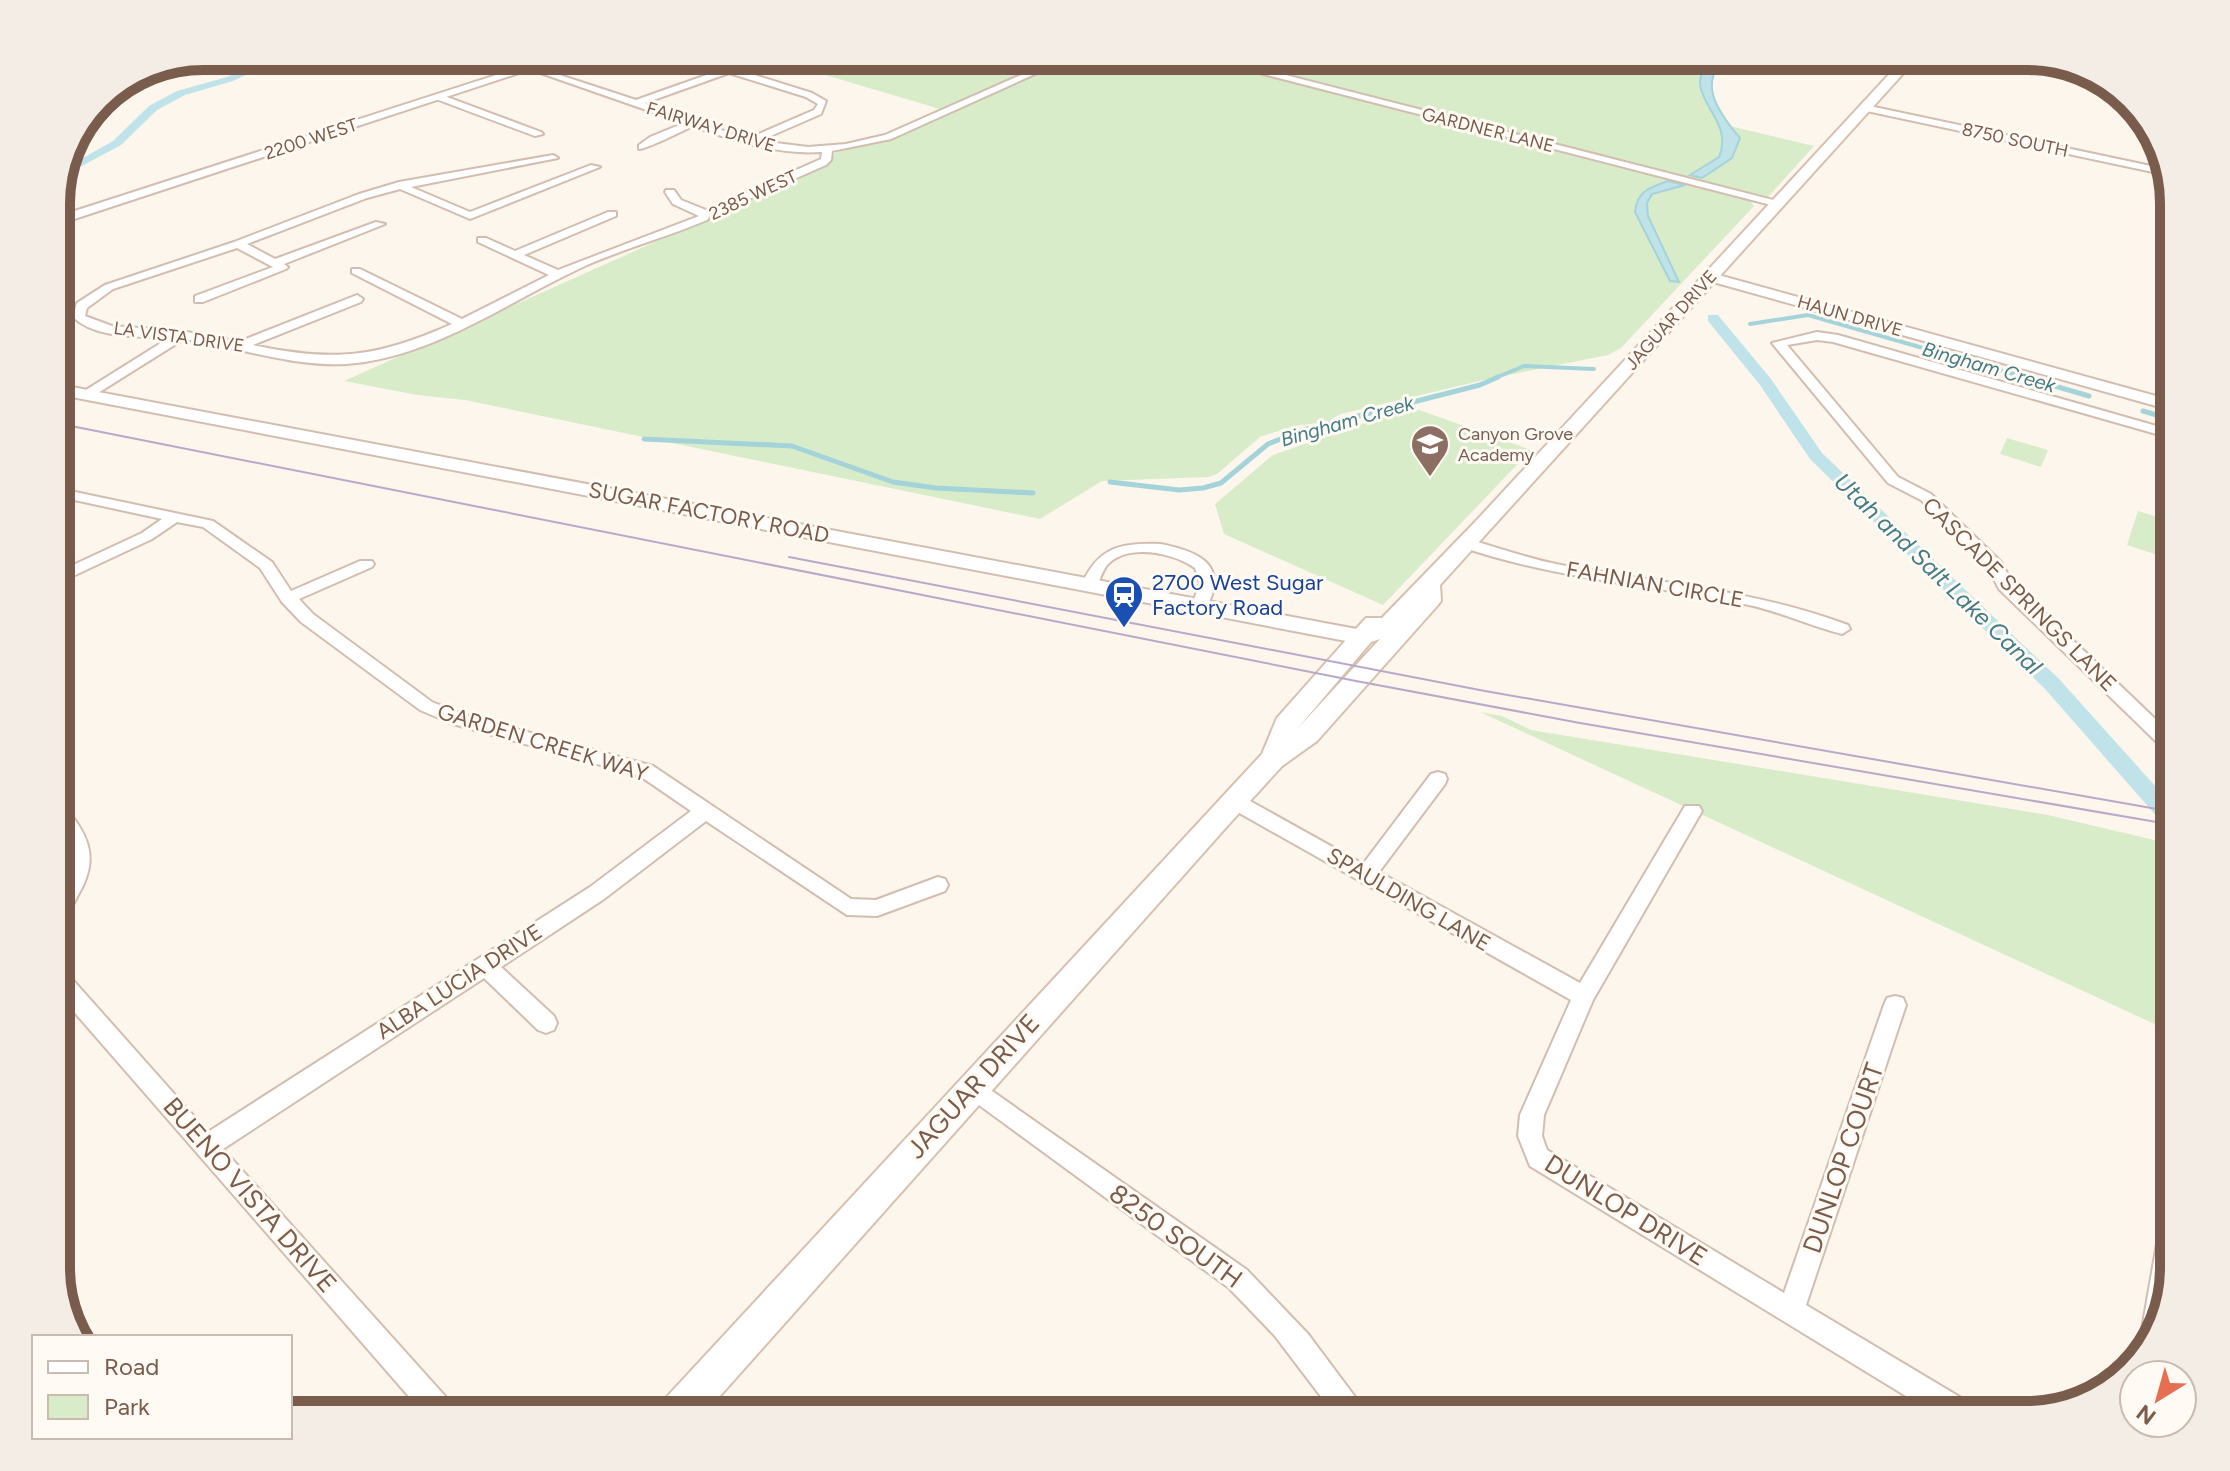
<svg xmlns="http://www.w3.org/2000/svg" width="2230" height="1471" font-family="Figtree,sans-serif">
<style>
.green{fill:#d8ecc9}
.water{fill:#bfe3e8;stroke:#a5d3da;stroke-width:2}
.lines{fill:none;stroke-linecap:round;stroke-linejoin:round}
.stream-far1{stroke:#a5d3da;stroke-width:4}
.stream{stroke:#a5d3da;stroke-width:5}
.canal{fill:#bfe3e8;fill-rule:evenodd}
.minor-casing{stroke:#d1beb0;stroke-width:4}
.tertiary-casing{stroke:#d1beb0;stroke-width:4}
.secondary-casing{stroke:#d6c0b0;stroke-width:4}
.minor{fill:#fff;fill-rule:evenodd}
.tertiary{fill:#fff;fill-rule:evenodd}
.secondary{fill:#fff;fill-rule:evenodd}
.tram{stroke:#b9a8c9;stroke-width:2}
.labels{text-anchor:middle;stroke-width:6;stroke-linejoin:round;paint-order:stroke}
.far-street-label{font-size:18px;fill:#7a5c4d;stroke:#fffaf3}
.far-education-label{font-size:18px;fill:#785e54;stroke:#fffaf3;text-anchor:start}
.far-water-label{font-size:20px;font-style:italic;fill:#437c86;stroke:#fffaf3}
.street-label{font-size:22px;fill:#7a5c4d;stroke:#fffaf3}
.transit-label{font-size:22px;fill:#164399;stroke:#fffaf3;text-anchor:start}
.water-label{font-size:24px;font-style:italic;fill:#437c86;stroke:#fffaf3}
.near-street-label{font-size:26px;fill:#7a5c4d;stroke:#fffaf3}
.rim{fill:none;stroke:#7a5c4d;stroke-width:10}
</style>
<rect width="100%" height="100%" fill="#fdf6ec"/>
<g class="green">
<path d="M761 56H1061L1031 69 1018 66 1009 70 1020 74 940 109Z"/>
<path d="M1078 56H1726C1698 83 1716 98 1730 126L1814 146 1768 197 1758 194 1750 201 1754 206 1621 348 1608 355 1488 379 1341 414 1326 422 1293 426 1260 437 1217 474 1208 477 1102 481 1040 519 465 400 417 395 344 381 818 169 828 164 835 153 889 139Z"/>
<path d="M1411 407 1531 450 1383 605 1224 534 1215 504 1273 455Z"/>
<path d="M2007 438 2048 450 2041 467 2000 454Z"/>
<path d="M2138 511 2174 522 2170 559 2127 545Z"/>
<path d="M1480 712 1502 716 1531 730 2048 815 2171 844 2174 853V1033Z"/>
</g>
<g class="water">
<path d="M1714 56H1726C1697 84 1718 112 1740 138L1732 158 1702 178 1690 175 1719 157C1737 114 1673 95 1714 56Z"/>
<path d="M1668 181 1685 185 1652 194 1647 203 1648 216 1679 282 1670 281 1635 212C1637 191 1649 188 1668 181Z"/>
</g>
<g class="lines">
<g class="stream-far1">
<path d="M1750 324 1808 315 2031 379"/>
<path d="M1493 379 1524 366 1594 369"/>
</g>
<g class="stream">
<path d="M2024 377 2089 396"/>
<path d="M2143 411 2174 420"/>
<path d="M644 439 792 446 893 482 936 488 1033 493"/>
<path d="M1110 482 1179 490 1203 488 1221 483 1268 444 1303 430 1480 385 1498 377"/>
</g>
<g class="canal">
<path d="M273 56H286L233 81 185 95 157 110 121 145 65 175 69 166 113 141 149 106 177 91 227 77Z"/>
<path d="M1708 315H1718L1771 379 1822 453 2060 680 2174 807V829L2166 827 2046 690 1810 459 1760 385 1708 321Z"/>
</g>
<g class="minor-casing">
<g id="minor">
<path d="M206 56 125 86H119C143 70 177 59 206 56Z"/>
<path d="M1064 56H1075L891 139 832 151 831 160 826 165 710 216 707 220C667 237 626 248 587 265 510 300 433 358 346 364 292 367 237 347 184 339L90 398 85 399 78 395 169 338C139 336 96 339 73 317L77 303 105 285 234 242 359 194 399 182 553 155 558 158 411 187 470 212 591 165 600 167 470 219 400 189 367 198 247 244 275 259 376 222 385 224 284 264 288 267 286 269 203 302H195V296L273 267 237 248 113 289 87 308 85 316 112 326 182 331 238 342 357 295 363 299 361 302 253 345C334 362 376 358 452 324L352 273V269H360L462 319 549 275 478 242V238H486L515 251 608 212H616V216L524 255 558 270 699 216 673 204 665 192 666 190H674L681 200 706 210 821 159 822 152C777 155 734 141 693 126 682 131 647 149 639 149V145L650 137 684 123 529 69V65L636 100 729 67 812 93 826 101 821 114 759 141 808 147 846 144 885 135ZM729 73 806 97 818 104 814 110 747 139 645 103Z"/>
<path d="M439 94 541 132 543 134 535 136 436 99Z"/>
<path d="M1865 105 2165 169 2167 175 1862 110Z"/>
<path d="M1817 332 1838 335 2174 431V439L1833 342 1817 340 1787 345 1898 477 1931 494 2001 562 2012 582 2174 737V755L2168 753 1999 589 1988 567 1921 500 1888 483 1772 343Z"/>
<path d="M56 488 213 521 272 562 291 591 360 561H372L374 564 372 567 299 599 313 614 432 702 464 715 653 766 851 899 876 900 938 877 945 879 948 885 945 891 877 916 847 915 706 821 604 899 501 967 554 1016 557 1023 554 1030 546 1033 538 1030 484 978 223 1149 453 1405 457 1415H425L56 991V967L64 970 208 1132 590 887 691 811 640 776 453 724 420 710 301 622 282 602 260 568 203 527 177 522 152 539 56 584V573L142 533 162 519 56 496Z"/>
<path d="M1467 539C1499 548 1529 559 1561 565 1662 584 1750 589 1848 625L1850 629 1842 634C1810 626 1781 612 1749 605 1650 584 1559 580 1462 547L1459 544Z"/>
<path d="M1161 544C1200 552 1229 565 1206 609L1200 610 1192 605 1200 583 1195 568C1174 553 1129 543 1108 564 1102 571 1100 580 1096 588L1090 589 1082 584C1099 546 1122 543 1161 544Z"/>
<path d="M1438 772 1445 774 1447 779 1445 784 1379 872 1580 983 1685 806H1699L1702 811 1593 1000 1544 1115 1542 1136 1547 1150 1784 1293 1884 1005 1887 998 1895 996 1903 998 1906 1005 1806 1305 1973 1405 1977 1415H1937L1530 1166 1518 1136 1520 1115 1571 1000 1227 806 1225 801 1227 796H1241L1363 864 1431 774Z"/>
<path d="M56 804C67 807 73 817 79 826 95 851 92 872 77 897 72 907 67 917 56 920V896L65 882 72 861 67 839 56 824Z"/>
<path d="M972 1077 1247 1270 1308 1334 1361 1405 1365 1415H1335L1275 1336 1229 1288 964 1094 961 1087 964 1080Z"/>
<path d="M2174 1203V1268L2150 1347 2145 1344 2141 1335 2162 1215 2165 1206Z"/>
</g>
</g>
<g class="tertiary-casing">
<g id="tertiary">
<path d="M555 56H571L56 225V217Z"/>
<path d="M1193 56H1211L1785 203 1779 207Z"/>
<path d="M1711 273 2174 401V411L1706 280 1704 277Z"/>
<path d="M56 384 1362 630 1372 637 1362 644 56 394Z"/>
</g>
</g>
<g class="secondary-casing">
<path id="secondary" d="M1906 56H1919L1440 585 1441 601 1437 606 1317 741 1282 766 1230 823 703 1415H657L663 1401 1262 754 1277 718 1354 631 1366 618H1382L1476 521ZM1380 639 1299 727 1298 728 1371 642Z"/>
</g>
<use href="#minor" class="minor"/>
<use href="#tertiary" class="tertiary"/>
<use href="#secondary" class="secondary"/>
<g class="tram">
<path d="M56 423 1356 681 1580 723 2174 825"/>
<path d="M789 557 1485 691 2174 812"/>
</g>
</g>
<defs>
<g id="school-pin" transform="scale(2)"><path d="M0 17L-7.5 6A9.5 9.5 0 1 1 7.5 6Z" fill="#8d6e63" stroke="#fffaf3"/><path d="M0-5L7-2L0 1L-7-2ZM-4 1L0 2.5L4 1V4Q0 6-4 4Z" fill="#fff"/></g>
<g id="station-pin" transform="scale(2)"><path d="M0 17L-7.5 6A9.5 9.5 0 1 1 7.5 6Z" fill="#1a4fb4" stroke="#fffaf3"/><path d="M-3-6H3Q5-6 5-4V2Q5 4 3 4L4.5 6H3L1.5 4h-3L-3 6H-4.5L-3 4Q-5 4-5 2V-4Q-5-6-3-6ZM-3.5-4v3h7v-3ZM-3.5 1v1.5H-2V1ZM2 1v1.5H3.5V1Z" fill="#fff"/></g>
</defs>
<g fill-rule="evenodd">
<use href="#school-pin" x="1430" y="444"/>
<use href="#station-pin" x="1124" y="595"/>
</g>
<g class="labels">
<g class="far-street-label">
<text transform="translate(711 127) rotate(17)" y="6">FAIRWAY DRIVE</text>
<text transform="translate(1488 130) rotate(14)" y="6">GARDNER LANE</text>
<text transform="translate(311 139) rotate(-18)" y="6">2200 WEST</text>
<text transform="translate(2015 140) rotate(12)" y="6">8750 SOUTH</text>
<text transform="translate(753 195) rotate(-25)" y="6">2385 WEST</text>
<text transform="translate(1850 316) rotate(16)" y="6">HAUN DRIVE</text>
<text transform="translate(1671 320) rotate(-48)" y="6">JAGUAR DRIVE</text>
<text transform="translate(179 337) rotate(8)" y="6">LA VISTA DRIVE</text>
</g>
<g class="far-education-label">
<text x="1458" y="440">Canyon Grove<tspan x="1458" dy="21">Academy</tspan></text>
</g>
<g class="far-water-label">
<text transform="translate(1989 367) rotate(16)" y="7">Bingham Creek</text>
<text transform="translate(1347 421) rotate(-16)" y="7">Bingham Creek</text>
</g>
<g class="street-label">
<text transform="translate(709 512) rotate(11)" y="8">SUGAR FACTORY ROAD</text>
<text transform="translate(1655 584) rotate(10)" y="8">FAHNIAN CIRCLE</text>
<text transform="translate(2020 594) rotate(45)" y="8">CASCADE SPRINGS LANE</text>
<text transform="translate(543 742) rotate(17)" y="8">GARDEN CREEK WAY</text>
<text transform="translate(1409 899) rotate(30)" y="8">SPAULDING LANE</text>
<text transform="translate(459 981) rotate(-33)" y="8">ALBA LUCIA DRIVE</text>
</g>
<g class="transit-label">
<text x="1152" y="590">2700 West Sugar<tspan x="1152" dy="25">Factory Road</tspan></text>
</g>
<g class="water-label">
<text transform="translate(1938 574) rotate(44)" y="8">Utah and Salt Lake Canal</text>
</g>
<g class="near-street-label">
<text transform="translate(973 1086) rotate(-48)" y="9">JAGUAR DRIVE</text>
<text transform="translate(1843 1158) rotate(-71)" y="9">DUNLOP COURT</text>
<text transform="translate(250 1195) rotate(49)" y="9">BUENO VISTA DRIVE</text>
<text transform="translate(1626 1210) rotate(32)" y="9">DUNLOP DRIVE</text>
<text transform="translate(1176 1236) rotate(36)" y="9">8250 SOUTH</text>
</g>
</g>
<path d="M0 0H2230V1471H0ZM203 70H2027A133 133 0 0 1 2160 203V1268A133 133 0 0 1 2027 1401H203A133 133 0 0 1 70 1268V203A133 133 0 0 1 203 70Z" fill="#f4ede6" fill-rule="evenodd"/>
<path class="rim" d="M203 70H2027A133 133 0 0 1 2160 203V1268A133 133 0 0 1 2027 1401H203A133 133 0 0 1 70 1268V203A133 133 0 0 1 203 70Z"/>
<rect x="32" y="1335" width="260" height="104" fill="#fffaf3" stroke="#cabbb1" stroke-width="2"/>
<rect x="48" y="1361" width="40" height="12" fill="#ffffff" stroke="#cabbb1" stroke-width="2"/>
<text x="104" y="1375" font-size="24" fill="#7a5c4d">Road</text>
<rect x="48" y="1395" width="40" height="24" fill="#d8ecc9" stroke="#cabbb1" stroke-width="2"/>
<text x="104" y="1415" font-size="24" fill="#7a5c4d">Park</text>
<g transform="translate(2158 1399) rotate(217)"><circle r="38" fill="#fffaf3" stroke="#cabbb1" stroke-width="2"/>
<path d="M0-6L14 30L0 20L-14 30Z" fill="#e76f51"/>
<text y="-12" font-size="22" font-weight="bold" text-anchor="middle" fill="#7a5c4d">N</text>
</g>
</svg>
